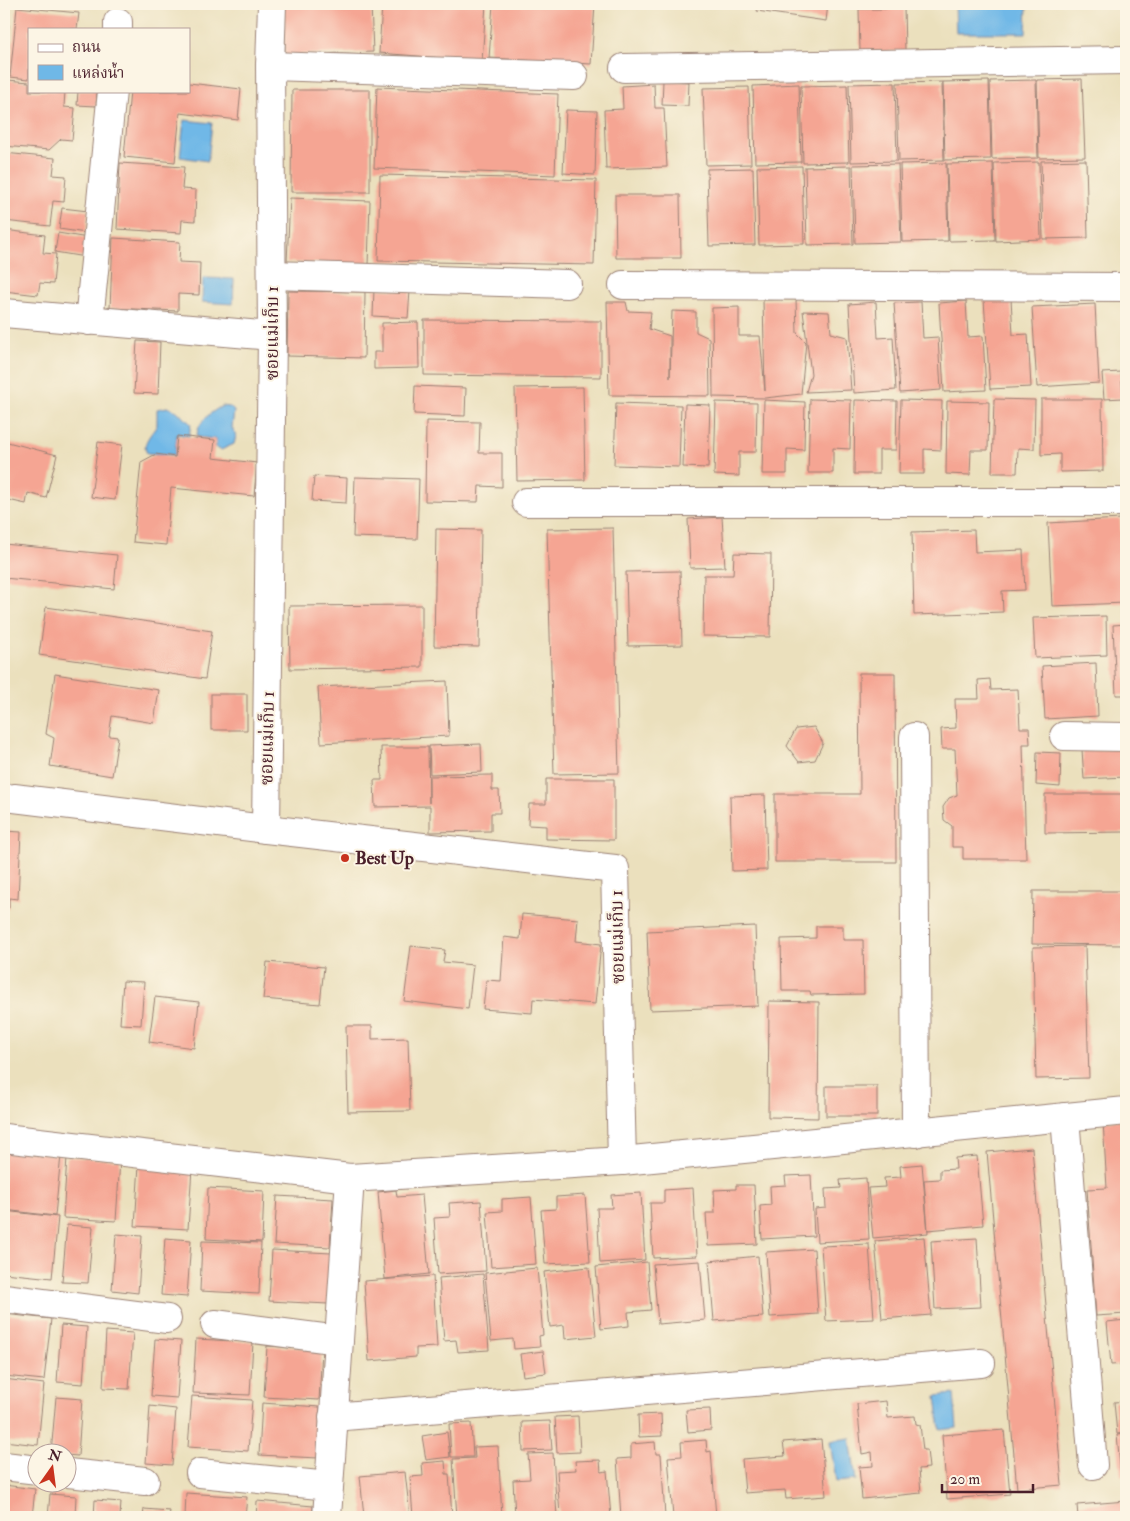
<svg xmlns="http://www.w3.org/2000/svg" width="1130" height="1521" font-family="'IM FELL Double Pica','Noto Serif Thai',serif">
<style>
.water{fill:#6fb8e7;stroke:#5c6c89}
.building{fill:#f5a593}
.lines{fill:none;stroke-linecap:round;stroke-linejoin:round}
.street-casing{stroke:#9a8074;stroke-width:30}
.street{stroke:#fff;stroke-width:28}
.poi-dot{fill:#c8321e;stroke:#fcf5e5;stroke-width:2}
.labels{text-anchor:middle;stroke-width:4;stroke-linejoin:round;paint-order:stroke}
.street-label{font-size:18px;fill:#4a1f2b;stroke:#fcf5e5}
.poi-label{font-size:18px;font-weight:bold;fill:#4a1f2b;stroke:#fcf5e5;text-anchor:start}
</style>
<rect width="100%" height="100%" fill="#fcf5e5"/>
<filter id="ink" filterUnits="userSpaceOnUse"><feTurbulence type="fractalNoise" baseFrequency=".02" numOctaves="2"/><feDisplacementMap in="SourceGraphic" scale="10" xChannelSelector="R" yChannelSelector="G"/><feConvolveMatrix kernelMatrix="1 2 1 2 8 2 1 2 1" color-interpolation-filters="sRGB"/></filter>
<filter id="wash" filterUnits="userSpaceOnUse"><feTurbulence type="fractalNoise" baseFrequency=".0096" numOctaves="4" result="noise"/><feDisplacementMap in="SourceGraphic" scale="20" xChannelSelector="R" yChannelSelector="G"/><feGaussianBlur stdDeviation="1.12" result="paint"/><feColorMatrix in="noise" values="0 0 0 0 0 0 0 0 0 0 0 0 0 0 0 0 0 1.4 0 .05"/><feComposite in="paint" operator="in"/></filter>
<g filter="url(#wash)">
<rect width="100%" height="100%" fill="#ebe0bd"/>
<g class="water">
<path d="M955 4H1027L1026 33H956Z"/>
<path d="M184 120 212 123 208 161 180 157Z"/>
<path d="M203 278 234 279 233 304 202 302Z"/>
<path d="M222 406 230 407 234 411 232 428 236 436 234 444 221 450 216 448V439L197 437C197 422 210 413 222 406Z"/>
<path d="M167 407 177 411 191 424 189 436 177 434 175 455 147 453C141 443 152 434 157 425V409Z"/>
<path d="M954 1394 957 1428 940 1430 936 1396Z"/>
<path d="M850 1438 856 1480 836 1482 830 1441Z"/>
</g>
<g id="blocks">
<g class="building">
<path d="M52 4H80V7Z"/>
<path d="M284 4H371L373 52 285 55Z"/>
<path d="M382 4H486L482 61 379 53Z"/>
<path d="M493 4H595L591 64 489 58Z"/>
<path d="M758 4H828L826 21 757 11Z"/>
<path d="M886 4H925V8H904L905 51 860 52 859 9H886Z"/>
<path d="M17 7 79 13 77 29H29V79L10 77Z"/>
<path d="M4 24 9 25 7 41H4Z"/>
<path d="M1082 79 1085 157 1039 158 1037 80Z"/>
<path d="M8 80 29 82V91H65L64 107 75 108 72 140 61 139 49 150 4 146Z"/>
<path d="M1036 80 1038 158 992 159 990 81Z"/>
<path d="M663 81 689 82 688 106 662 105Z"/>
<path d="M989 81 991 159 945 160 943 82Z"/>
<path d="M942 82 944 160 899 161 897 83Z"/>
<path d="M189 83 241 89 238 120 180 113 175 162 124 157 130 91H189Z"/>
<path d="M895 83 897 161 851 162 849 84Z"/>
<path d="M654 84 655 108H664L667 167 606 169 604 110 623 109 622 86Z"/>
<path d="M799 84 801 162 755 163 753 86Z"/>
<path d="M847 85 849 162 803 163 801 86Z"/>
<path d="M377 87 558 94 555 175 374 168Z"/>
<path d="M749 87 751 164 706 165 703 88Z"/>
<path d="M292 90H370V192H291Z"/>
<path d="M78 91H97L96 106 77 105Z"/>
<path d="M566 110 597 111 595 175 563 173Z"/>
<path d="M4 153 55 158 53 175 66 176 64 202 53 201 50 226 4 221Z"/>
<path d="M1086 160 1088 238 1043 239 1041 161Z"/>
<path d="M1039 162 1041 239 996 241 994 163Z"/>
<path d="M120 163 184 167 182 189 196 190 195 221 182 220 181 233 117 229Z"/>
<path d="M946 163 948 241 902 242 900 164Z"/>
<path d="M993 163 995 240 949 241 947 164Z"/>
<path d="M898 164 901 242 855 243 853 165Z"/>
<path d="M802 166 804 244 759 245 757 167Z"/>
<path d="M851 166 853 244 807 245 805 167Z"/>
<path d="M753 168 755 245 709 246 707 169Z"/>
<path d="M380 175 596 180 594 265 378 261Z"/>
<path d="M615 195H680L681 258H616Z"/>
<path d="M290 198 370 201 368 265 287 262Z"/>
<path d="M62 208 88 211 86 233 59 229Z"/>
<path d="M4 230 45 235 43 253 56 254 53 284 40 283 38 295 4 291Z"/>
<path d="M58 233 88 238 85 257 55 252Z"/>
<path d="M113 238 180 242 179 262 200 263 199 295 178 294V311L110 308Z"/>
<path d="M374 289 410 291 408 318 373 316Z"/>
<path d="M288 291 365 292 364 358 287 356Z"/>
<path d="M1011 298 1013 335 1028 334 1031 387 990 389 984 300Z"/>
<path d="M796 299 797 333 806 342 801 394 765 398 713 397 712 308 739 307V336H760L765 391 763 300Z"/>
<path d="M966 301 968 337 983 336 986 390 944 392 939 303Z"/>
<path d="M607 302H626L628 311 651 312 649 329 670 336V378L672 311 696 312V332L709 338 710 396 609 395Z"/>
<path d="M876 302 878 338 893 337 896 390 854 393 849 304Z"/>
<path d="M921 302 923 338 938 337 941 390 900 393 894 303Z"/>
<path d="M1095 304 1099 383 1037 387 1032 307Z"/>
<path d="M803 311 829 312 831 333 847 337 851 390 806 392 811 374Z"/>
<path d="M424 320 601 321V377L424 375Z"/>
<path d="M418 322 419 368 374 369V352H382V323Z"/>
<path d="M137 341 160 342 158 394 134 393Z"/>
<path d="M1121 372 1123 398 1104 399 1102 373Z"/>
<path d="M415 386 466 388 465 416 414 414Z"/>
<path d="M583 387 585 480 517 481 515 388Z"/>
<path d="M810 399 851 400 850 449 833 448V473H808Z"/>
<path d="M994 399 1035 400 1034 449 1018 448 1017 473H992Z"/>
<path d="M1041 399H1102L1103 471 1060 472V454L1041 455Z"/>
<path d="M764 400 805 402 804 450 787 449V474H762Z"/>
<path d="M855 400 897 401 896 450H879V474H854Z"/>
<path d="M901 400 942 401 941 450 924 449V474H899Z"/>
<path d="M947 401 989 402 988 450H971L970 475 946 474Z"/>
<path d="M716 402 757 403 756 452H739V476L714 475Z"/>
<path d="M616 403 681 405 679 467 614 465Z"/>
<path d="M685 404 710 405 708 468 683 467Z"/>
<path d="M426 421 480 422 479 453H502V487L479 486 478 502 425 501Z"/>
<path d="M177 436 215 440 213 458 257 463 254 496 171 488 166 545 133 542 141 462 156 454 175 457Z"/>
<path d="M4 441 57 455 46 498 28 493 26 504 4 499Z"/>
<path d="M98 442 122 445 115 500 91 497Z"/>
<path d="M314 476 347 478 346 503 312 501Z"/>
<path d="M355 477 419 479 417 539 353 537Z"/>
<path d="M722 517 725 567 690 568 688 519Z"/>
<path d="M1120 519 1125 603 1052 606 1048 523Z"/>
<path d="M613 528 619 773 554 774 547 529Z"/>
<path d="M436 529 481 530 479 647 434 646Z"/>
<path d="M974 530 975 552 1023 550 1025 590 1002 591 1003 612 914 615 912 532Z"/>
<path d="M4 544 117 555 114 589 4 578Z"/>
<path d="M734 553 771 554 770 637 703 636 704 575H733Z"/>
<path d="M680 571 682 645 628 646 626 572Z"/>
<path d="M422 605V667L290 669 289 606Z"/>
<path d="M46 607 212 631 205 679 39 655Z"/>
<path d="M1106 616 1107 655 1035 658 1033 618Z"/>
<path d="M1126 624V695H1116L1113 625Z"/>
<path d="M1096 663 1098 716 1045 719 1042 666Z"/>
<path d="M859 673H895L896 862H775V794H860Z"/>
<path d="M55 674 159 690 154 723 112 716 109 736 118 737 112 776 50 766 54 738 46 734Z"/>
<path d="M990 679 991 690 1018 689 1020 728H1029L1030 744H1023L1026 859H963V847H952V826L944 820 943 807 949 798 957 795 955 749H942L941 729 956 728 955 699H979L978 680Z"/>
<path d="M447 681 449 736 321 743 318 687Z"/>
<rect x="211" y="694" width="36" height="36"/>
<path d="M814 727 823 743 815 760 799 762 787 746 796 729Z"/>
<path d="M481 744 482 772 430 774 429 746Z"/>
<path d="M381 747H428L429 803V776L492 775V790H499L500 813H491V831L430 832V806L375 807 374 780H382Z"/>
<path d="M1126 749V777L1084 779 1082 750Z"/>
<path d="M1037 752 1061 753 1060 787 1036 785Z"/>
<path d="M546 779H614V840L546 839V826L528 825 529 804H546Z"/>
<path d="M1045 794H1126V832L1045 833Z"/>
<path d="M765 795 767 870 732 871 730 796Z"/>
<path d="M4 831 21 832 18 899 9 898V908L4 907Z"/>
<path d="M1033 891H1126V945L1032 944Z"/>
<path d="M522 914 578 919 576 941 601 944 595 1004 533 999 532 1013 483 1009 486 980 501 981 504 937 520 939Z"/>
<path d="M755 926 758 1006 650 1010 647 931Z"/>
<path d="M816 926H843V940H863L864 994 811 995 810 991H782L781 939 816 938Z"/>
<path d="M411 946 445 950 443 962 473 965 468 1009 404 1001Z"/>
<path d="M1085 946 1089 1078 1036 1079 1033 947Z"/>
<path d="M267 962 324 967 320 1004 263 999Z"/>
<path d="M123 981 144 982 141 1025 120 1024Z"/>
<path d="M155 997 199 1002 194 1048 149 1042Z"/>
<path d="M769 1001 819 1002 818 1118 768 1117Z"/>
<path d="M346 1026H372V1039L408 1038 410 1111 348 1112Z"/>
<rect x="826" y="1086" width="51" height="30"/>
<path d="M1126 1120V1314L1096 1316 1087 1189 1107 1188 1103 1121Z"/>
<path d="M1032 1148 1062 1485 1017 1489 987 1152Z"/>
<path d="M4 1149 61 1155 55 1216 4 1210Z"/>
<path d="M977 1156 983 1225 928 1230 924 1180 940 1179V1170L956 1169 955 1158Z"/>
<path d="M67 1157 120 1160 116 1221 63 1218Z"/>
<path d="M922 1164 928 1233 873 1238 868 1188 885 1187 884 1178 901 1177 900 1166Z"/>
<path d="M139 1165 192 1168 188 1229 135 1226Z"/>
<path d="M811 1175 814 1236 762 1239 760 1206 771 1205 770 1186 786 1185 785 1176Z"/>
<path d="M866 1178 869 1239 817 1242 815 1209 826 1208 825 1189 841 1188 840 1180Z"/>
<path d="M736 1185H754L757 1244 708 1246 706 1213H715L714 1190 736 1189Z"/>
<path d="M208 1188 264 1191 262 1242 206 1239Z"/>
<path d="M693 1188 697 1256 653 1258 650 1203H664V1190Z"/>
<path d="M396 1190 397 1197 422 1195 429 1274 385 1279 378 1192Z"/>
<path d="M641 1193 645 1260 600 1263 597 1208H612L611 1195Z"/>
<path d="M585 1195 590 1262 545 1264 541 1210 556 1209V1197Z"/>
<path d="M277 1196 333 1199 330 1247 274 1244Z"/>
<path d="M531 1197 536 1264 491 1267 487 1212 502 1211V1199Z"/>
<path d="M481 1201 486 1271 438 1274 434 1218 450 1217 449 1203Z"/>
<path d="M4 1211 58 1217 52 1278 4 1273Z"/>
<path d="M67 1225 93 1227 88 1283 62 1282Z"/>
<path d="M116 1234 142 1236 138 1293 112 1290Z"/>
<path d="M924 1237 931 1315 882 1319 875 1241Z"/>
<path d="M165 1238 191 1240 187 1297 161 1295Z"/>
<path d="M977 1238 981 1307 935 1309 931 1241Z"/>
<path d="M202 1241 261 1243 259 1294 200 1291Z"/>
<path d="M869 1244 874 1319 826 1321 821 1246Z"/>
<path d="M814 1249 818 1314 770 1317 766 1252Z"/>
<path d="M272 1250 331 1253 328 1304 269 1301Z"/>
<path d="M758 1256 763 1317 714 1321 709 1261Z"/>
<path d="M700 1261 705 1320 658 1324 653 1264Z"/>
<path d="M647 1262 651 1310 628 1312 629 1326 601 1329 596 1267Z"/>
<path d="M589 1267 596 1336 565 1339 564 1325 550 1327 544 1272Z"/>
<path d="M537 1268 543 1335 539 1336 540 1347 514 1349 513 1339 491 1341 485 1273Z"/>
<path d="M483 1274 489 1350 458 1352 456 1340 444 1341 439 1278Z"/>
<path d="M433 1276 437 1347 416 1348V1357L369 1361 364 1281Z"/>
<path d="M4 1314 51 1319 44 1380 4 1376Z"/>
<path d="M1126 1320V1364L1111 1365 1107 1322Z"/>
<path d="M61 1325 87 1327 83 1384 57 1382Z"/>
<path d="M106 1331 133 1333 129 1389 103 1388Z"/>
<path d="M155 1339 181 1341 177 1398 151 1396Z"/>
<path d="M196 1339 253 1342 250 1395 193 1393Z"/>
<path d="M267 1346 322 1349 319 1400 264 1397Z"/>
<path d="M543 1351 546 1373 523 1376 520 1354Z"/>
<path d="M4 1379 44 1384 38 1445 4 1441Z"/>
<path d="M192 1396 252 1400 248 1451 188 1447Z"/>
<path d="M56 1397 82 1399 78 1456 51 1454Z"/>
<path d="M886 1401 888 1418 915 1416 916 1424 920 1425 923 1450H927L929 1468 919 1469 921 1493 862 1499 859 1467 873 1466 872 1452 862 1454 857 1404Z"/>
<path d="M1126 1401V1433L1117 1434 1114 1402Z"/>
<path d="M262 1403 320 1407 318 1458 259 1455Z"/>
<path d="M150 1406 176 1409 172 1465 146 1463Z"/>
<path d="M710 1409 711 1430 688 1432 686 1410Z"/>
<path d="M661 1414 662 1436 639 1437 638 1415Z"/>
<path d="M578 1416 580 1452 557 1453 555 1417Z"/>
<path d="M550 1421 552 1450 523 1451 522 1422Z"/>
<path d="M471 1423 473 1457H451L449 1424Z"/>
<path d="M1004 1430 1010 1494 947 1499 942 1435Z"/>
<path d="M447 1432 450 1457 426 1460 422 1436Z"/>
<path d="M1126 1434V1475L1121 1476 1117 1435Z"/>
<path d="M821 1439 826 1496 786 1499 785 1490 745 1493 742 1459 785 1456 783 1442Z"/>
<path d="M706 1440 707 1452 711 1451 716 1517H673L668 1457 682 1456 681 1442Z"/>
<path d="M655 1442 656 1454H661L665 1517H621L617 1459 631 1458V1444Z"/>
<path d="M498 1446 502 1517H457L453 1459 475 1458 474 1447Z"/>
<path d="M553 1453 557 1517H515L513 1480 530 1479 528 1454Z"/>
<path d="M600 1460 601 1472 607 1471 611 1517H560L557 1471 576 1470 575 1461Z"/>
<path d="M445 1461 446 1474H449L452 1517H413L410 1477 423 1476 422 1463Z"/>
<path d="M405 1472 410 1517H364L360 1476Z"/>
<path d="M4 1485 35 1489 32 1517H4Z"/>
<path d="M186 1493 247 1497 245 1517H185Z"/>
<path d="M50 1494 76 1496 75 1517H48Z"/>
<path d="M95 1500 121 1502 120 1517H94Z"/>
<path d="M257 1501 313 1506 312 1517H256Z"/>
<path d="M1126 1501V1517H1078L1077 1505Z"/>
<path d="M144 1509 170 1511 169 1517H143Z"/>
</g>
</g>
</g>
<g filter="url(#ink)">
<use href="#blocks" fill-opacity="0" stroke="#9a8074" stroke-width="1"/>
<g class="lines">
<g class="street-casing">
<g id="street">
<path d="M272 4 270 66 272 336 266 829 615 869 622 1161"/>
<path d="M118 29V22"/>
<path d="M270 66 574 76"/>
<path d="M624 68 1126 60"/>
<path d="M272 275 567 284"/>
<path d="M623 285 1126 287"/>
<path d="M4 313 272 336"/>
<path d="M89 321 112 91"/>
<path d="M526 502H1126"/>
<path d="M1064 736 1126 737"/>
<path d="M914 737 916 1133"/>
<path d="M14 798 266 829"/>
<path d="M1065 1117 1093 1465"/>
<path d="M4 1138 350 1178 622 1161 1126 1111"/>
<path d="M4 1298 167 1319"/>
<path d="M215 1324 339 1340"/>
<path d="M333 1417 981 1363"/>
<path d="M4 1466 38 1470"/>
<path d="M68 1473 145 1481"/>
<path d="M200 1473 329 1486"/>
<path d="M327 1517 350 1178"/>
</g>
</g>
<use href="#street" class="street"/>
</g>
</g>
<circle class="poi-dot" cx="345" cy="858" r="5"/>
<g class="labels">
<g class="street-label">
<text transform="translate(272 333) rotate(-90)" y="6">ซอยแม่เก็บ 1</text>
<text transform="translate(267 738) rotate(-89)" y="6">ซอยแม่เก็บ 1</text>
<text transform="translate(617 937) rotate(-91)" y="6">ซอยแม่เก็บ 1</text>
</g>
<g class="poi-label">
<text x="355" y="864">Best Up</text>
</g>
</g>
<rect width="1130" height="1521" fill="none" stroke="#fcf5e5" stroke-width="20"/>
<rect x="28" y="28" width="162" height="65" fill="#fcf5e5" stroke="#b59f9b"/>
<rect x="38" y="44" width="25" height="8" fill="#ffffff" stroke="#b59f9b"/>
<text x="72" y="52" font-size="15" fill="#4a1f2b">ถนน</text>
<rect x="38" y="65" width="25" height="15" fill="#6fb8e7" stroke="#b59f9b"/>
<text x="72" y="78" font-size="15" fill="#4a1f2b">แหล่งน้ำ</text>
<g transform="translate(52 1468) rotate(14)"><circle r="24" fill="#fcf5e5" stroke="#b59f9b"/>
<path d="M0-4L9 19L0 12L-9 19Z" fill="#c8321e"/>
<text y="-8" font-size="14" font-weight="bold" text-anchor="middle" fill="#4a1f2b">N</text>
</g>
<path d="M942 1484v8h91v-8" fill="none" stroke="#4a1f2b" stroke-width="2.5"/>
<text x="950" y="1484" font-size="15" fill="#4a1f2b" stroke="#fcf5e5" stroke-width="4" paint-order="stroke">20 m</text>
</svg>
